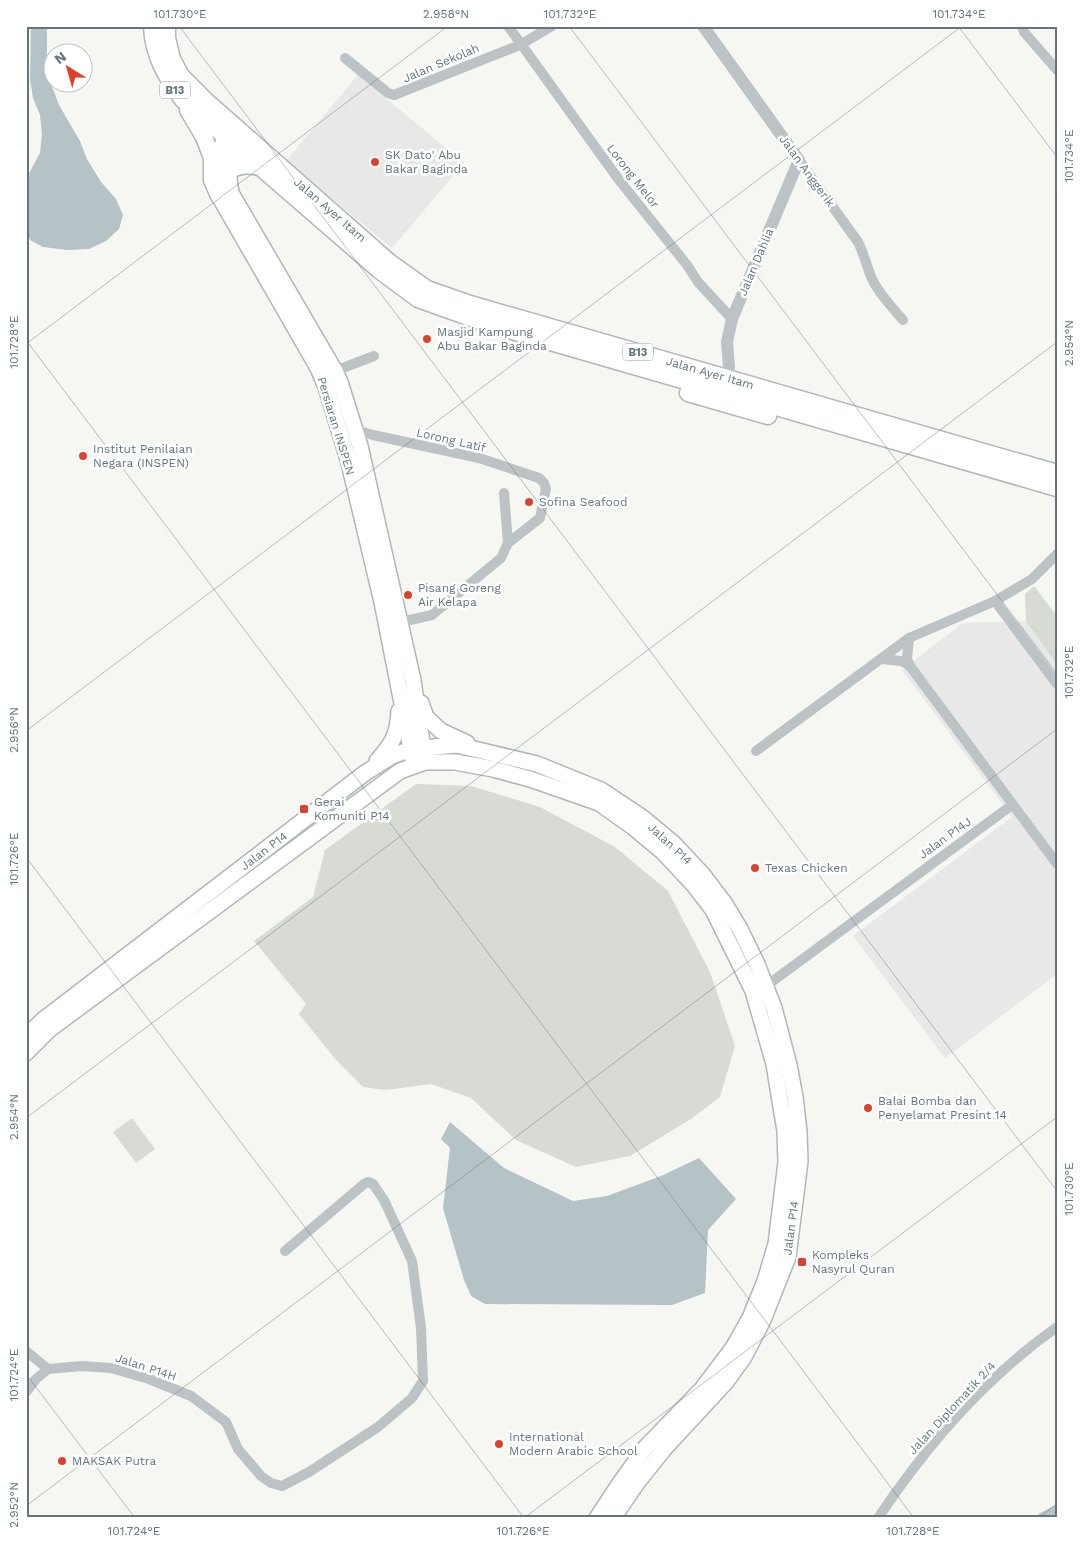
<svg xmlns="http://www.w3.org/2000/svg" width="1083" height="1544" font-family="'Work Sans',sans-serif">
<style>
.built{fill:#e7e8e7}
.green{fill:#d7dbd3}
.water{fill:#b5c3c6}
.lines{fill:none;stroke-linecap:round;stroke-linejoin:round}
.secondary-casing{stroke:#b0b7ba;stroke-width:18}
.primary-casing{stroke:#b1b7ba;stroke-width:19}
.minor{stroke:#bdc3c5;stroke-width:10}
.tertiary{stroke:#bdc3c5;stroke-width:12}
.secondary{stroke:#fff;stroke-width:15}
.primary{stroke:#fff;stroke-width:16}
.ticks{fill:none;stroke:#63757d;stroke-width:1;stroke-opacity:0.45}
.poi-dot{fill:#dc412e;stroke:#fff;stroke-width:2}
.labels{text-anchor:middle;stroke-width:5;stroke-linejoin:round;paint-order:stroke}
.shield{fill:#fff;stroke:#929ea4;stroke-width:1}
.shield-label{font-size:11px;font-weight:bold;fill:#63757d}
.street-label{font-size:12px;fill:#63757d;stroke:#fff}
.poi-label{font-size:12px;fill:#63757d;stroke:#fff;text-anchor:start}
.neatline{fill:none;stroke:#63757d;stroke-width:2}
.ticks-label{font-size:12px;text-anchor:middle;fill:#63757d}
</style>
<rect width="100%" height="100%" fill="#f6f6f3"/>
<g class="built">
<path d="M358 75 464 163 392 248 286 161Z"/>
<path d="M1026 621 1057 665V974L945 1058 853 936 1012 817 902 670 963 623Z"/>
</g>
<g class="green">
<path d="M1034 586 1057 616V665L1026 621 1025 594Z"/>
<path d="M416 784 471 786 540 807 615 847 668 891 710 972 735 1046 720 1097 691 1119 630 1156 576 1167 516 1140 471 1098 431 1084 386 1090 363 1087 337 1061 299 1014 306 1004 254 941 313 897 325 850Z"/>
<path d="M132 1118 155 1149 136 1163 113 1132Z"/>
</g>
<g class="water">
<path d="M31 26H47V63L50 81 59 105 80 141 87 159 101 182 116 199 123 215 119 229 106 241 89 249 67 250 43 247 30 240 26 228V179L40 153 42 134 40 115 33 98 30 79Z"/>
<path d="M450 1122 504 1168 573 1201 607 1196 661 1176 699 1158 736 1199 708 1230 705 1293 672 1305 485 1304 471 1296 464 1280 443 1208 450 1148 441 1139Z"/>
</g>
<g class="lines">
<g class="secondary-casing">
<g id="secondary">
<path d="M231 128C216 150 217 170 219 196L318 368 326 387 348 459 382 602 413 759"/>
<path d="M241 137C227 157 227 169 231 193L335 371 340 382 360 446 413 680 424 756"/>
<path d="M421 703 426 717 441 731 467 743"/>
<path d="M377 761C392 744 398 735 399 711"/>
<path d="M26 1036 43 1020 365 773 392 756 411 749 457 745 537 764 601 790 643 818 673 843 703 875 725 904 740 929 757 964 774 1008 789 1065 795 1097 799 1132 800 1161 788 1257 763 1320 744 1357 726 1382 664 1449 637 1483 613 1518"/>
<path d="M26 1053 50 1029 400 771 425 762H455L493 769 530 779 599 803 633 827 663 852 693 884 713 910 753 991 774 1064 785 1131 786 1162 776 1244 765 1281 750 1318 733 1348 702 1389 645 1448 618 1486 597 1518"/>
</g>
</g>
<g class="primary-casing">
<g id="primary">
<path d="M152 26C153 55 166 77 183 100L379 270 418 299 488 324 1057 488"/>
<path d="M167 26V38L172 59 181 76 206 101 389 262 427 289 470 304 1057 473"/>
<path d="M188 110 204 137 212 158V180L219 196"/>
<path d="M227 172C238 164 248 165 261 167"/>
<path d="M688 393 768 416"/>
</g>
</g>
<g class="minor">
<path d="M508 26 619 180 687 265 698 282 732 319"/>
<path d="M1022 26 1024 32 1057 70"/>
<path d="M345 58 388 93 394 95 520 45 552 26"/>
<path d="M799 160 858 242C864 254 867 267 872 279 879 294 892 307 903 320"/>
<path d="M335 371 374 356"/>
<path d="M356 430 373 435 479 458 539 478 544 483 546 489 540 518 508 543"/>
<path d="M995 601 1057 684"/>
<path d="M401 622 432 615 501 558 508 543 504 493"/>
<path d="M909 638 907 659 910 666 1057 864"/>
<path d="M881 659 901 661 910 666"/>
<path d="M756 751 909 638 995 601 1032 579 1057 554"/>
<path d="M761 988 766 986 1012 805"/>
<path d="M26 1351 48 1369"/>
<path d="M26 1392 36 1379 48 1369 82 1366 111 1368 149 1379 191 1396 226 1422 238 1449 261 1476 271 1483 282 1486 309 1472 378 1427 412 1398 423 1381 421 1328 412 1261 384 1200 373 1184 368 1182 364 1184 285 1251"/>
<path d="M878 1518C926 1446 986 1377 1057 1327"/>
<path d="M1042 1518 1057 1510"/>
</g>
<path class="tertiary" d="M703 26 799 160 732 319 727 342 729 367"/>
<use href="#secondary" class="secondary"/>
<use href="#primary" class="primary"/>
</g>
<path class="ticks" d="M179 26 1057 1191M569 26 1057 674M958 26 1057 157M26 340 914 1518M26 344 448 26M26 731 962 26M26 857 524 1518M26 1118 1057 342M26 1374 135 1518M26 1506 1057 729M524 1518 1057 1117M1038 1518 1057 1504"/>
<g class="poi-dot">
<circle cx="375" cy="162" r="5"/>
<circle cx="427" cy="339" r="5"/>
<circle cx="83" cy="456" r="5"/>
<circle cx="529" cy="502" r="5"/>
<circle cx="408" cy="595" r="5"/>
<rect x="299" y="804" width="10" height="10" rx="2.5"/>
<circle cx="755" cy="868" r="5"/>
<circle cx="868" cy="1108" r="5"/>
<rect x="797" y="1257" width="10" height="10" rx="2.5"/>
<circle cx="499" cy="1444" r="5"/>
<circle cx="62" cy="1461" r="5"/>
</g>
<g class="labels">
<g class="shield">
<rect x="160" y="81.5" width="30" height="17" rx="4"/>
<rect x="623" y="343.5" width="30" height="17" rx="4"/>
</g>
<g class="shield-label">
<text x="175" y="94">B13</text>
<text x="638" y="356">B13</text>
</g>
<g class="street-label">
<text transform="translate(441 63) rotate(-23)" y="4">Jalan Sekolah</text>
<text transform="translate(807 171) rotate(54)" y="4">Jalan Anggerik</text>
<text transform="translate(633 176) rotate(52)" y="4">Lorong Melor</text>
<text transform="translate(330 210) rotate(41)" y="4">Jalan Ayer Itam</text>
<text transform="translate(756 262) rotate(-67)" y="4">Jalan Dahlia</text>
<text transform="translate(710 373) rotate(16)" y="4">Jalan Ayer Itam</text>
<text transform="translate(336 426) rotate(73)" y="4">Persiaran INSPEN</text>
<text transform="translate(451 440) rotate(13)" y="4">Lorong Latif</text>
<text transform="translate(945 838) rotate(-36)" y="4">Jalan P14J</text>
<text transform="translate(670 844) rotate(43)" y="4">Jalan P14</text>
<text transform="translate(264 851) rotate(-37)" y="4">Jalan P14</text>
<text transform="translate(791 1228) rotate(-82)" y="4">Jalan P14</text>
<text transform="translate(146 1367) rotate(18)" y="4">Jalan P14H</text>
<text transform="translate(952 1408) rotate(-47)" y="4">Jalan Diplomatik 2/4</text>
</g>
<g class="poi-label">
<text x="385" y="159">SK Dato' Abu<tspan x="385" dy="14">Bakar Baginda</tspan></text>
<text x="437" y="336">Masjid Kampung<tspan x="437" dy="14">Abu Bakar Baginda</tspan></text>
<text x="93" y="453">Institut Penilaian<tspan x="93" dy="14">Negara (INSPEN)</tspan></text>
<text x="539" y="506">Sofina Seafood</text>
<text x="418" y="592">Pisang Goreng<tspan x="418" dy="14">Air Kelapa</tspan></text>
<text x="314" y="806">Gerai<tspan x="314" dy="14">Komuniti P14</tspan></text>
<text x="765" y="872">Texas Chicken</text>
<text x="878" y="1105">Balai Bomba dan<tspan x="878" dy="14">Penyelamat Presint 14</tspan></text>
<text x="812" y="1259">Kompleks<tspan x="812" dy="14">Nasyrul Quran</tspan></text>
<text x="509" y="1441">International<tspan x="509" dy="14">Modern Arabic School</tspan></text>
<text x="72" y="1465">MAKSAK Putra</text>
</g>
</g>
<rect width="1083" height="1544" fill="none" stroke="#ffffff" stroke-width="55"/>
<g transform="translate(68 68) rotate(323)"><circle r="24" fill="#ffffff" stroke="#c1c8cb"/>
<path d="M0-4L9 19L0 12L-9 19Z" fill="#dc412e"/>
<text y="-8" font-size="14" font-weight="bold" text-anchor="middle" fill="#63757d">N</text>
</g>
<rect x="28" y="28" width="1028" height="1488" class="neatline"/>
<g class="ticks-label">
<text x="180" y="18">101.730°E</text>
<text x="446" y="18">2.958°N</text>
<text x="570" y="18">101.732°E</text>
<text x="959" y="18">101.734°E</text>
<text transform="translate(1069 156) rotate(-90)" y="4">101.734°E</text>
<text transform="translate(14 342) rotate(-90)" y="4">101.728°E</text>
<text transform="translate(1069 343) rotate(-90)" y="4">2.954°N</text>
<text transform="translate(1069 672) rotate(-90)" y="4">101.732°E</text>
<text transform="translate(14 730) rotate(-90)" y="4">2.956°N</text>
<text transform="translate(14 859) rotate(-90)" y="4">101.726°E</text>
<text transform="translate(14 1117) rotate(-90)" y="4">2.954°N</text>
<text transform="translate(1069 1189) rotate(-90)" y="4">101.730°E</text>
<text transform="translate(14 1375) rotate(-90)" y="4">101.724°E</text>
<text transform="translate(14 1505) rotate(-90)" y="4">2.952°N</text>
<text x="134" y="1535">101.724°E</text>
<text x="523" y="1535">101.726°E</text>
<text x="913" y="1535">101.728°E</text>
</g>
</svg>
